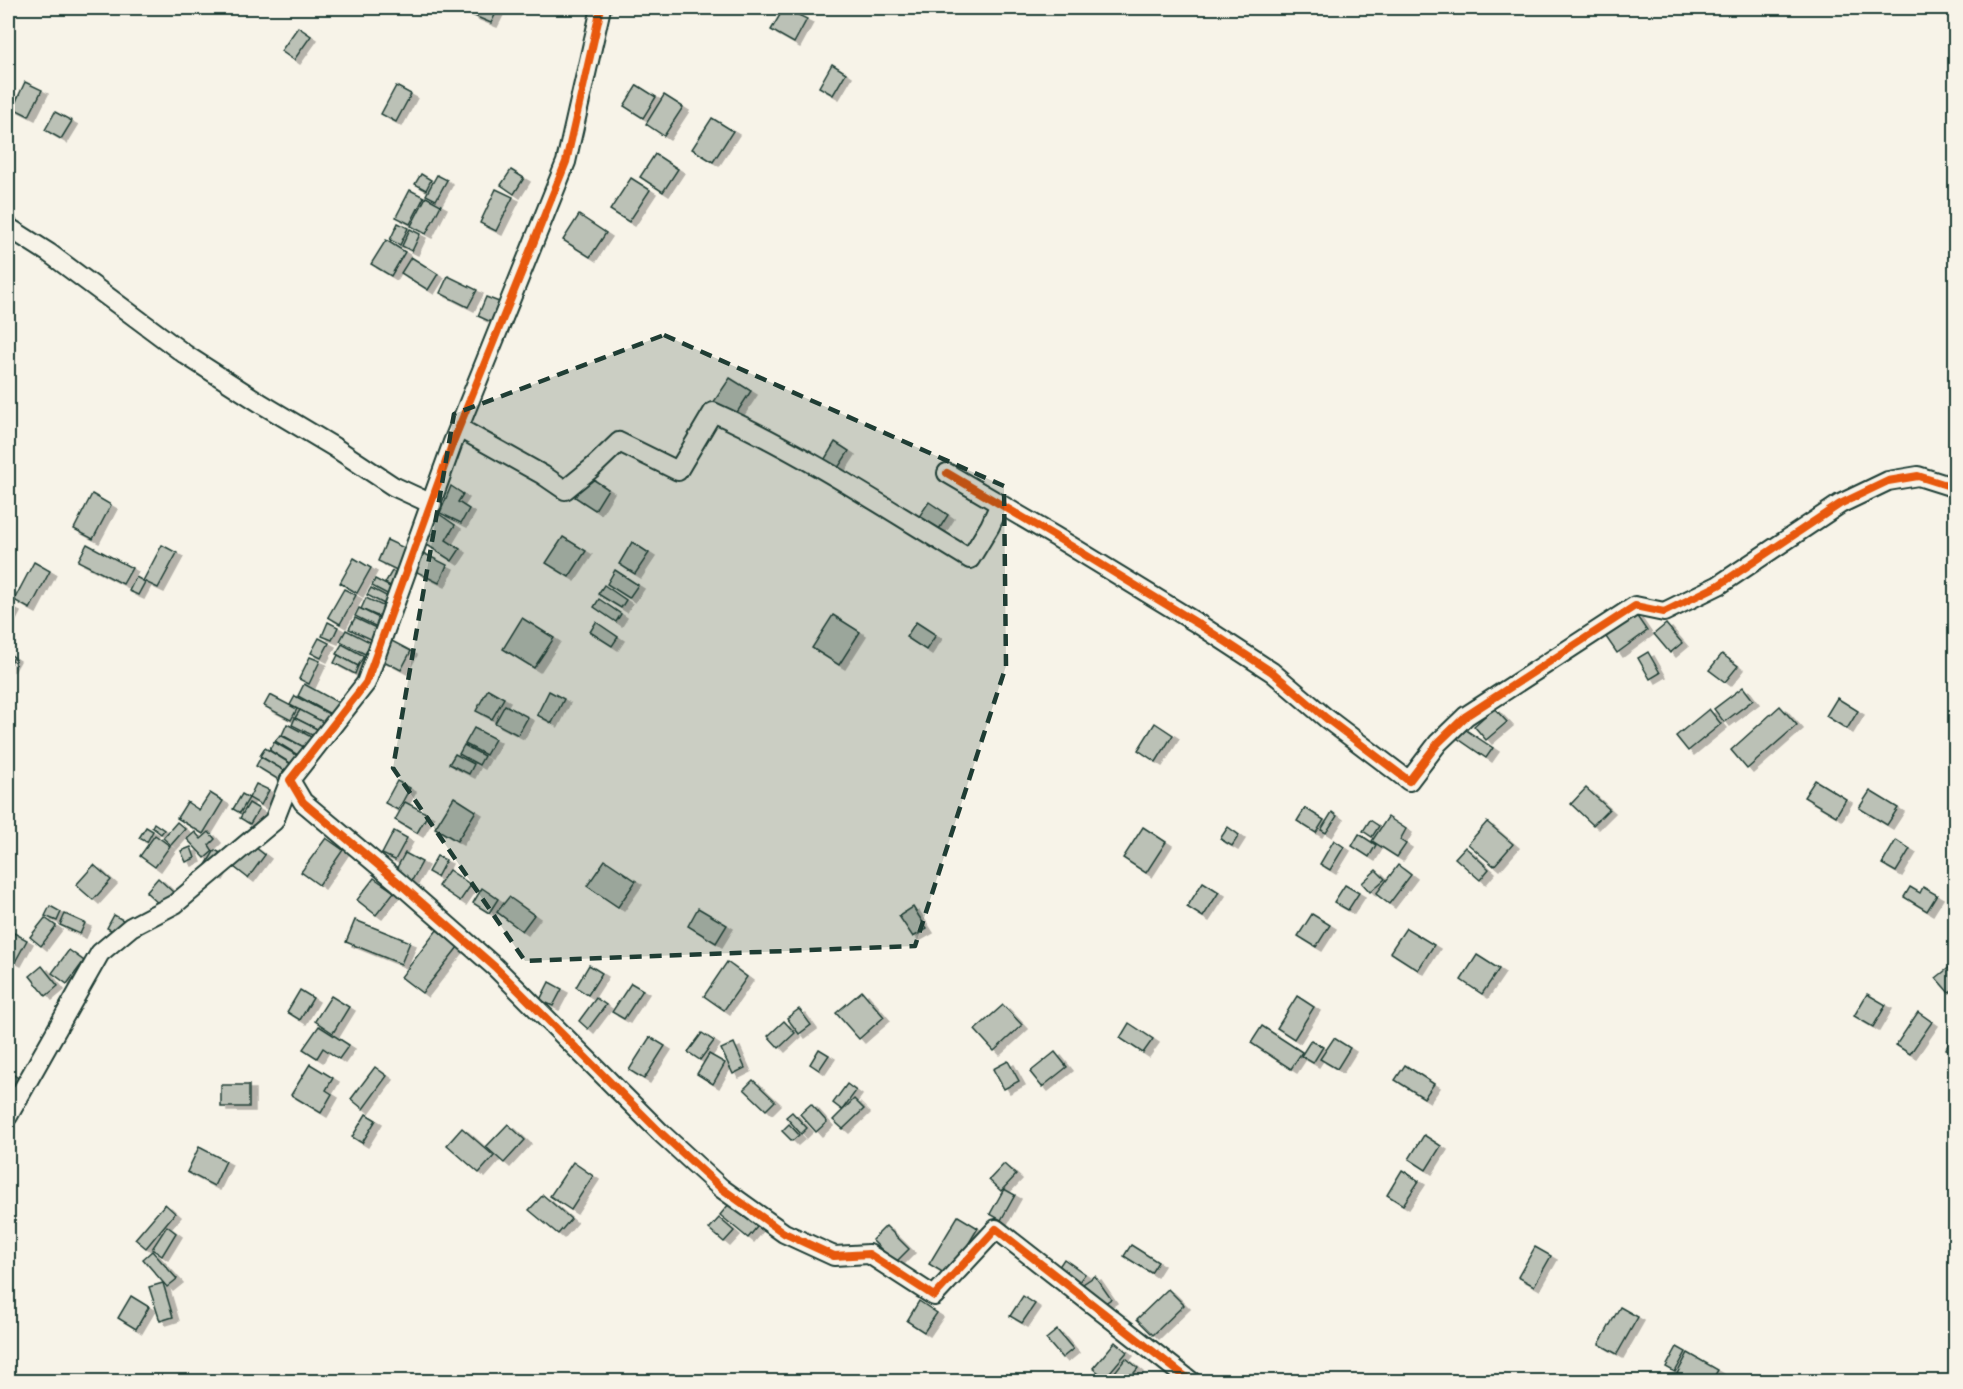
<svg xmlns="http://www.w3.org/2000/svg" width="1963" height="1389" font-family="'Architects Daughter',sans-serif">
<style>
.building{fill:#bbc1b6;stroke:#1f3d34;stroke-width:1.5;filter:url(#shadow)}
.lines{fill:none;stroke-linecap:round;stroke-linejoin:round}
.minor-casing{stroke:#1f3d34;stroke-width:22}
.minor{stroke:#f7f3e8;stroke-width:18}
.cycleway-casing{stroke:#f7f3e8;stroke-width:11}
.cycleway{stroke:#e8590c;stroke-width:8}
.marked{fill:#1f3d34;fill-opacity:0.2;stroke:#1f3d34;stroke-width:4.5;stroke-dasharray:12 8;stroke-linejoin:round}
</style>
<defs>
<filter id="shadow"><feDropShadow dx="6" dy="4" stdDeviation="0" flood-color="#0004"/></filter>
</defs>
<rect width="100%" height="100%" fill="#f7f3e8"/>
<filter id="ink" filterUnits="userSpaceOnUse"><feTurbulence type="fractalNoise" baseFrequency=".0167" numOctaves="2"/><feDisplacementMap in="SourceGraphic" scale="12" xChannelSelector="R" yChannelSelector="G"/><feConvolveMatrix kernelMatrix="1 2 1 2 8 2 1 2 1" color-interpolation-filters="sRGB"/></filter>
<g filter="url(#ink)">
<g class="building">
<path d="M475 8H494L498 9 491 23 472 15Z"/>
<path d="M784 8 807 19 794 43 771 30Z"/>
<path d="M298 27 311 36 294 60 281 51Z"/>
<path d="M832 64 846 73 833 95 819 87Z"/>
<path d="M25 82 42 90 29 116 13 108Z"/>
<path d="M637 85 656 97 643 118 624 106Z"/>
<path d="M396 86 411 94 396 122 381 114Z"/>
<path d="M664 95 683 107 664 136 646 124Z"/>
<path d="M55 112 72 121 61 139 45 130Z"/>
<path d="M712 118 733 131 713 162 692 149Z"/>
<path d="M655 154 678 169 663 192 640 177Z"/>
<path d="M511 170 524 178 514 194 501 185Z"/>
<path d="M421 174 431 180 426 190 415 184Z"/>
<path d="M437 175 447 180 436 200 426 195Z"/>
<path d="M631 178 650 190 629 222 610 210Z"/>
<path d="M496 189 513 197 496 231 480 223Z"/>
<path d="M410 190 424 197 410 224 396 217Z"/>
<path d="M426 197 441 205 426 234 411 226Z"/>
<path d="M579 215 606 233 590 257 563 240Z"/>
<path d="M398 223 408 228 400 245 390 240Z"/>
<path d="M410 229 420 234 412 251 402 246Z"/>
<path d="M386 240 405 252 391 276 371 264Z"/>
<path d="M411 257 438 274 428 290 401 273Z"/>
<path d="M448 276 477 290 468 307 440 293Z"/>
<path d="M486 297 499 302 491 322 478 316Z"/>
<path d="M730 378 751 391 734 417 713 403Z"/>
<path d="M835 442 849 451 836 471 823 462Z"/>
<path d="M588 476 608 489 595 510 575 497Z"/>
<path d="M451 486 463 494 458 502 469 509 461 523 440 513Z"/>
<path d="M92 494 111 505 93 539 74 529Z"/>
<path d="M929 502 948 515 936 534 916 521Z"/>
<path d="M439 514 455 525 446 540 460 549 452 561 421 541Z"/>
<path d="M563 537 586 551 569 577 546 563Z"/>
<path d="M387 540 413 552 403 573 378 561Z"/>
<path d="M632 542 649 553 635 574 619 564Z"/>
<path d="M87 544 132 568 123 584 78 561Z"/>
<path d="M162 545 177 553 158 588 143 581Z"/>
<path d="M423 553 447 565 439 583 415 571Z"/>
<path d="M354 558 371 568 357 593 340 583Z"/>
<path d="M34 562 50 571 30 609 14 600Z"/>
<path d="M615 570 638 585 629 598 607 584Z"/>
<path d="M392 571 399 574 392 587 385 583Z"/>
<path d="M136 577 145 582 138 595 129 591Z"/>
<path d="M375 579 394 589 391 596 372 586Z"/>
<path d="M604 585 626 600 621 608 598 594Z"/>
<path d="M371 588 390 598 386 605 367 595Z"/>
<path d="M344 589 356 595 340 624 328 617Z"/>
<path d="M366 598 387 608 382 618 361 609Z"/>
<path d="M599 599 621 614 616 622 594 607Z"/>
<path d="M8 605 14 608 8 620Z"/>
<path d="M359 608 381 619 377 627 355 616Z"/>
<path d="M833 615 860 632 839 665 812 648Z"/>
<path d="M1636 615 1647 631 1617 653 1606 637Z"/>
<path d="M355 618 378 629 373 640 349 629Z"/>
<path d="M522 618 554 638 534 668 503 649Z"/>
<path d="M328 622 338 627 332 640 322 636Z"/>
<path d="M596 622 618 637 612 646 590 632Z"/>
<path d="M916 622 936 635 926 650 906 637Z"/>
<path d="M1666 624 1682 643 1670 653 1654 634Z"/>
<path d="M346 630 372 643 365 654 340 641Z"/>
<path d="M319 638 329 643 321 658 311 653Z"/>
<path d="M388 639 411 651 401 670 378 658Z"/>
<path d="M342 644 364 656 358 666 336 654Z"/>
<path d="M1648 652 1660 673 1650 679 1638 658Z"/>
<path d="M8 653 14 657 8 668Z"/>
<path d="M1722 654 1738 666 1725 682 1709 670Z"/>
<path d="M338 655 358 666 355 674 334 663Z"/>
<path d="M310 657 320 661 309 684 299 679Z"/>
<path d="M304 684 341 704 334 716 298 696Z"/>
<path d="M1743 687 1753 700 1724 722 1714 709Z"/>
<path d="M488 689 504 698 492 719 476 711Z"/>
<path d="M549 691 564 699 552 723 537 715Z"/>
<path d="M270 695 297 709 291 720 264 706Z"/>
<path d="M295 696 333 716 328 725 290 705Z"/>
<path d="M1837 698 1858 711 1847 729 1826 716Z"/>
<path d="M505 705 528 717 518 735 495 723Z"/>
<path d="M1780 706 1797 725 1747 769 1731 750Z"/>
<path d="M1494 708 1507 722 1486 740 1474 726Z"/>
<path d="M1709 709 1721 724 1688 751 1676 736Z"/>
<path d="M300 710 327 724 323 732 295 718Z"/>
<path d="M295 718 323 732 320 739 292 725Z"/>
<path d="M1155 723 1173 735 1156 762 1138 750Z"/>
<path d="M287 724 315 739 309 750 282 735Z"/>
<path d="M474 728 495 739 486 755 465 744Z"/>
<path d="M1463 728 1493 748 1486 758 1457 738Z"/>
<path d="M280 735 306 748 301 757 275 741Z"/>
<path d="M274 742 300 757 295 766 269 750Z"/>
<path d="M464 745 484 756 479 765 459 754Z"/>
<path d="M265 748 291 764 286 772 260 756Z"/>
<path d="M455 754 474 764 469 774 449 764Z"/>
<path d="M261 757 285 771 279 780 256 766Z"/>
<path d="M1815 780 1846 799 1836 816 1804 797Z"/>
<path d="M397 781 410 788 398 810 385 803Z"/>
<path d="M256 784 269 790 261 805 249 798Z"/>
<path d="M1586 788 1609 809 1593 825 1571 804Z"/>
<path d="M1870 791 1898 808 1887 825 1859 808Z"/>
<path d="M210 793 223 801 203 834 177 818 187 802 199 810Z"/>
<path d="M242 794 249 798 240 813 233 809Z"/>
<path d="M454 797 476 811 457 841 435 828Z"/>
<path d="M405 802 428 814 417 833 395 820Z"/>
<path d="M249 803 259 809 250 824 240 818Z"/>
<path d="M1305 808 1324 820 1316 833 1297 821Z"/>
<path d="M1332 812 1337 816 1326 833 1321 830Z"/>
<path d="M1388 817 1406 829 1400 840 1406 844 1397 857 1372 841Z"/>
<path d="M1370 820 1379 826 1372 837 1363 831Z"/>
<path d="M177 822 185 829 171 845 163 838Z"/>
<path d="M1487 822 1513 844 1494 866 1468 844Z"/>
<path d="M154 823 164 830 161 834 152 827Z"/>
<path d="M146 827 153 831 147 842 139 838Z"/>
<path d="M1143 827 1166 842 1146 873 1123 858Z"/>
<path d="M1228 827 1239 835 1232 846 1220 839Z"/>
<path d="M394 831 407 838 395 860 382 854Z"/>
<path d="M195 832 201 839 209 832 215 839 209 845 213 851 205 858 187 839Z"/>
<path d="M1359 834 1376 845 1369 857 1352 846Z"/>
<path d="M155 835 170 846 155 867 140 856Z"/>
<path d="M326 838 343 850 319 885 301 872Z"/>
<path d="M1334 840 1344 847 1330 870 1320 864Z"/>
<path d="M1896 840 1910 849 1896 872 1882 864Z"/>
<path d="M251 844 265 855 248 878 234 867Z"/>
<path d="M191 847 195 858 186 862 181 851Z"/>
<path d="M1465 847 1489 869 1480 880 1455 858Z"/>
<path d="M215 850 228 857 217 876 204 868Z"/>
<path d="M405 853 422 862 410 884 393 875Z"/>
<path d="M437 856 446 860 437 877 428 872Z"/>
<path d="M605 860 636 881 618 907 587 886Z"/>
<path d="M94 865 111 880 93 900 76 885Z"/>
<path d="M1398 865 1411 875 1389 904 1376 894Z"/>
<path d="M449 870 471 885 460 901 438 886Z"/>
<path d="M1376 870 1385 879 1370 892 1362 883Z"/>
<path d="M158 878 173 892 161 906 146 892Z"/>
<path d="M374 878 394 892 376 915 357 900Z"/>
<path d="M1203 882 1219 892 1203 917 1187 907Z"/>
<path d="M1345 885 1359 893 1348 910 1334 902Z"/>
<path d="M1910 887 1920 893 1923 887 1937 895 1927 911 1904 897Z"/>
<path d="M482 888 498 899 489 913 473 903Z"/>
<path d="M509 897 534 915 522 931 497 912Z"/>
<path d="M50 906 61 912 57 921 45 916Z"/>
<path d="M913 907 927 929 913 937 899 916Z"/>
<path d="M698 908 727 925 716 943 688 926Z"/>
<path d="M65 914 85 923 80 934 60 925Z"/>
<path d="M1312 914 1330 925 1316 947 1298 936Z"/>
<path d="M114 915 130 924 123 937 107 928Z"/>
<path d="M45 918 56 926 41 946 30 937Z"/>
<path d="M355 920 410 942 401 964 346 942Z"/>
<path d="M1406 928 1434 945 1418 970 1390 952Z"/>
<path d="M437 930 458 947 422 993 401 977Z"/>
<path d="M14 933 27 940 15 962 8 958V944Z"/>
<path d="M69 950 84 961 67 984 52 973Z"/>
<path d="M1477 955 1499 969 1482 994 1461 980Z"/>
<path d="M727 962 747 977 724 1010 704 996Z"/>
<path d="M1956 962V988L1949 993 1936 978Z"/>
<path d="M589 965 602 973 588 995 576 987Z"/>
<path d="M42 966 58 986 46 996 30 976Z"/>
<path d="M549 982 562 989 553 1006 540 1000Z"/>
<path d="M631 983 643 990 624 1019 612 1012Z"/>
<path d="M300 990 313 998 300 1020 287 1012Z"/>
<path d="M862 991 884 1017 859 1039 836 1013Z"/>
<path d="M1867 994 1886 1005 1873 1027 1854 1016Z"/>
<path d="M331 996 349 1007 333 1033 315 1021Z"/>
<path d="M1297 996 1314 1007 1294 1039 1277 1028Z"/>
<path d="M596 998 606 1005 588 1029 579 1021Z"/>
<path d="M1003 1005 1022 1025 994 1051 975 1030Z"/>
<path d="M799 1009 811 1025 799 1034 787 1018Z"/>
<path d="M1918 1012 1932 1022 1910 1054 1896 1045Z"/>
<path d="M784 1021 795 1033 779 1048 768 1036Z"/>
<path d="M1129 1023 1153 1039 1143 1053 1120 1038Z"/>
<path d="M319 1026 349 1045 339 1059 323 1048 317 1058 303 1049Z"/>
<path d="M1262 1026 1302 1052 1291 1069 1251 1043Z"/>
<path d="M702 1033 714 1041 700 1060 688 1052Z"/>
<path d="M1953 1034 1956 1036V1054L1946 1049Z"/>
<path d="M650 1037 665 1046 644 1079 629 1070Z"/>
<path d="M1334 1038 1350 1048 1337 1069 1320 1059Z"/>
<path d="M1311 1040 1323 1047 1313 1063 1301 1056Z"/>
<path d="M734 1043 745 1068 733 1074 721 1049Z"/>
<path d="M819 1049 829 1055 819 1070 810 1064Z"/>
<path d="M1055 1052 1067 1067 1042 1087 1030 1072Z"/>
<path d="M709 1054 725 1063 713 1084 697 1074Z"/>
<path d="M1008 1061 1019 1081 1004 1089 993 1069Z"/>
<path d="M310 1064 333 1078 326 1090 332 1094 321 1113 291 1095Z"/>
<path d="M1405 1065 1434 1084 1424 1098 1395 1080Z"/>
<path d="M375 1067 387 1076 363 1109 351 1099Z"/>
<path d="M8 1071 18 1078 11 1090 8 1088Z"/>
<path d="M753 1080 775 1101 766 1110 744 1089Z"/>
<path d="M847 1084 856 1091 842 1110 833 1103Z"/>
<rect x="221" y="1085" width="28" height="22"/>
<path d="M854 1099 864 1109 843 1129 833 1120Z"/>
<path d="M811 1104 827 1122 816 1132 800 1114Z"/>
<path d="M792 1112 807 1128 801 1134 786 1117Z"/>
<path d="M366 1114 376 1120 362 1143 352 1137Z"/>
<path d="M508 1124 525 1140 504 1163 486 1147Z"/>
<path d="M789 1124 799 1135 792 1141 782 1131Z"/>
<path d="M462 1128 494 1156 479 1173 447 1145Z"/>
<path d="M1424 1135 1441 1146 1426 1170 1409 1159Z"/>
<path d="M199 1147 226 1161 214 1186 187 1172Z"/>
<path d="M573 1162 593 1176 571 1210 550 1196Z"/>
<path d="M1004 1164 1016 1175 1001 1191 989 1180Z"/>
<path d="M1402 1170 1419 1181 1403 1205 1387 1195Z"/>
<path d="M1004 1189 1015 1195 1001 1220 990 1214Z"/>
<path d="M543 1195 571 1219 558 1234 529 1210Z"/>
<path d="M165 1204 175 1213 146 1248 135 1239Z"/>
<path d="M729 1204 757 1227 748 1238 720 1215Z"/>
<path d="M958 1216 978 1228 949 1276 929 1264Z"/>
<path d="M719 1218 734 1231 724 1242 709 1229Z"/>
<path d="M167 1226 176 1233 162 1256 152 1249Z"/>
<path d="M886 1226 909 1249 895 1263 872 1240Z"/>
<path d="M1131 1245 1158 1262 1151 1273 1124 1256Z"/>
<path d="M1535 1247 1551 1256 1534 1286 1518 1277Z"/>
<path d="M152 1251 177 1279 167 1287 143 1259Z"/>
<path d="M1064 1259 1085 1274 1078 1283 1058 1268Z"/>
<path d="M1095 1276 1111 1299 1099 1307 1083 1284Z"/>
<path d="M163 1283 173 1317 160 1321 149 1287Z"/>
<path d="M1168 1289 1184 1305 1153 1335 1137 1319Z"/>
<path d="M131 1296 149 1307 136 1329 118 1318Z"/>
<path d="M1023 1296 1035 1304 1022 1323 1010 1316Z"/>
<path d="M919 1301 937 1313 924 1332 907 1321Z"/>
<path d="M1620 1307 1638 1317 1617 1354 1599 1344Z"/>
<path d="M1057 1330 1073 1349 1062 1358 1046 1339Z"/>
<path d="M1115 1342 1127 1352 1105 1378 1093 1368Z"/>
<path d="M1677 1347 1686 1352 1675 1372 1666 1367Z"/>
<path d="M1688 1353 1718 1370 1711 1382H1691L1677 1374Z"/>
<path d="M1126 1358 1138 1368 1127 1382H1107Z"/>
<path d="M1952 1373 1956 1375V1382H1949Z"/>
</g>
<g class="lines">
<g class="minor-casing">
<g id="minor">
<path d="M601 8 566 162 453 442 366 683 290 780 303 802 397 881 495 967 661 1133 721 1188 784 1233 834 1256 869 1254 934 1296 996 1229 1192 1382"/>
<path d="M8 227 49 253 186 355 262 404 334 447 393 486 432 504"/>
<path d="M459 428 543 475 565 490 592 468 619 442 678 471 713 412C803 453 886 508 970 559L990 526 1000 504"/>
<path d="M947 473 1056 537 1200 625 1272 672 1326 718 1409 781 1438 743 1466 716 1635 606 1664 612 1719 585 1840 504 1888 481 1918 476 1956 488"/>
<path d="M8 1116 100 953 131 927 175 904 274 821 290 780"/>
</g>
</g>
<use href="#minor" class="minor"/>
<g class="cycleway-casing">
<g id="cycleway">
<path d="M601 8 566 162 453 442 366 683 290 780 303 802 397 881 495 967 661 1133 721 1188 784 1233 834 1256 869 1254 934 1296 996 1229 1192 1382"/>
<path d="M947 473 1056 537 1200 625 1272 672 1326 718 1409 781 1438 743 1466 716 1635 606 1664 612 1719 585 1840 504 1888 481 1918 476 1956 488"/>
</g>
</g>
<use href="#cycleway" class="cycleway"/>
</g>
</g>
<path class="marked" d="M664 335 1004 486 1006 666 915 946 525 961 393 768 454 414Z"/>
<rect width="1963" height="1389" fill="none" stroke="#f7f3e8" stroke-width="30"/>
<rect x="15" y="15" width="1933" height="1359" fill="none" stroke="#1f3d34" stroke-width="2" filter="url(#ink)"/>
</svg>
